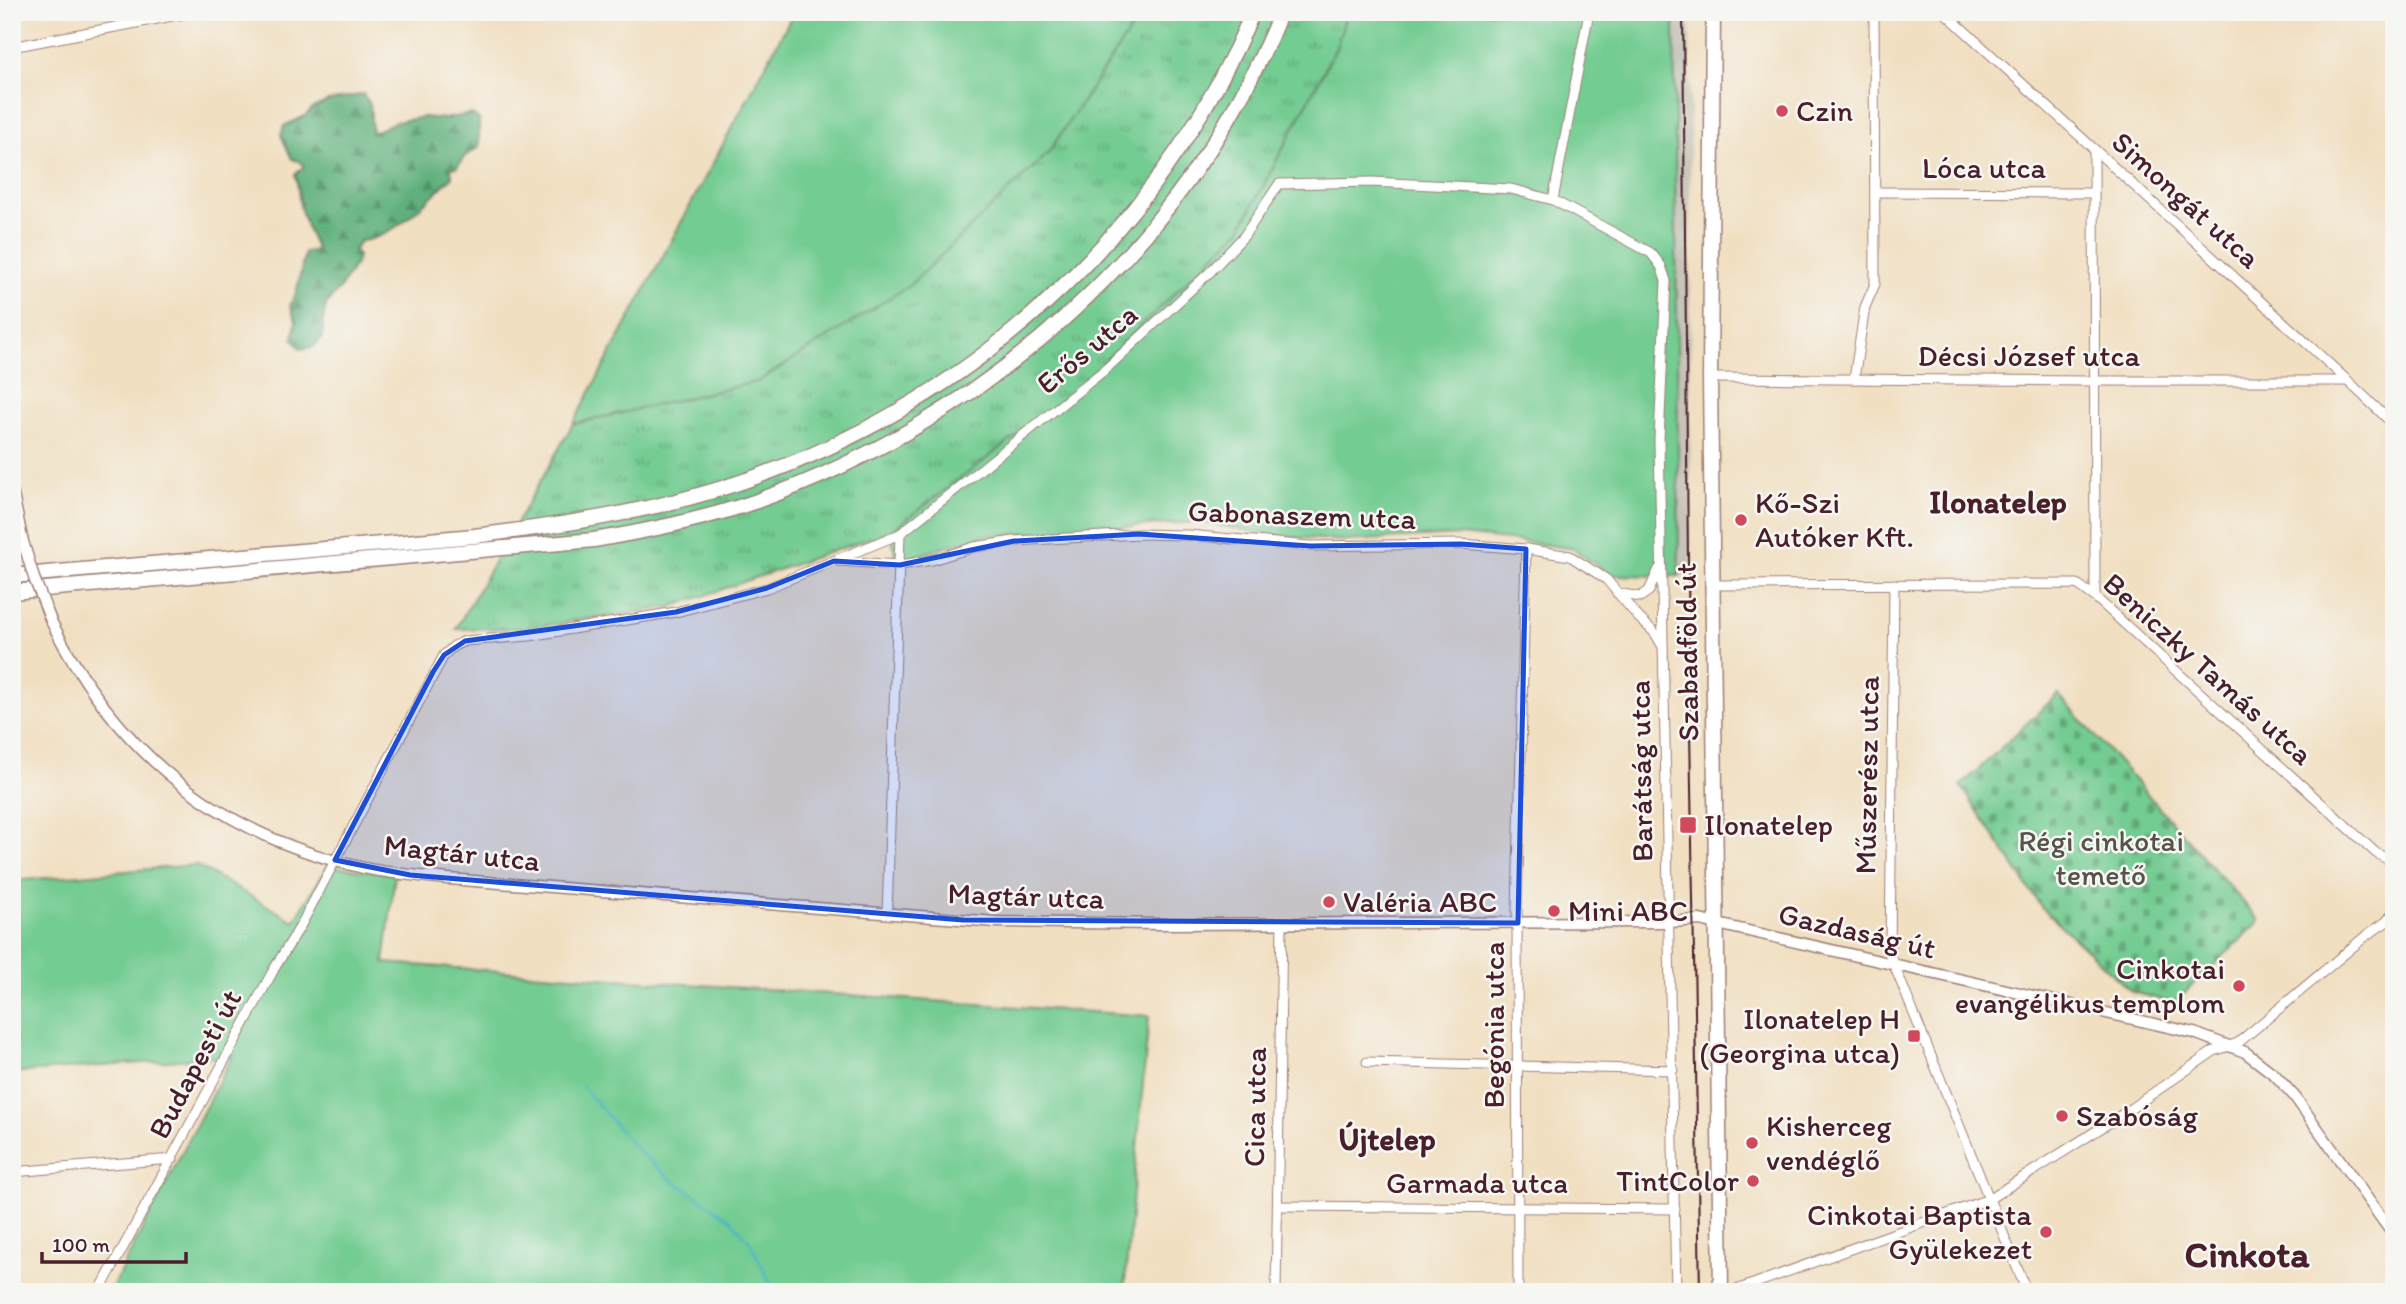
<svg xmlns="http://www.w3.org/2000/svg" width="2406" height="1304" font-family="Itim,sans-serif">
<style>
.industrial{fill:#c8c4b8}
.grass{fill:url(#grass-tufts);stroke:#5e765e;stroke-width:2}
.forest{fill:url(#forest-firs);stroke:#546854;stroke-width:2}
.cemetery{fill:url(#cemetery-stones);stroke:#5e765e;stroke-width:2}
.garden{fill:#73cc92;stroke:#5e765e;stroke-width:2}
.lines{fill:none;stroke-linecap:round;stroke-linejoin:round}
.stream{stroke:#4ab6c6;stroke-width:2.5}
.minor-casing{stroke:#9e7f76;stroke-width:11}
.tertiary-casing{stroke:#9e7f76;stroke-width:13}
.primary-casing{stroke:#9e7f76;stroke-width:17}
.trunk-casing{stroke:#9e7f76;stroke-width:17}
.minor{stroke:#fff;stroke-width:9}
.tertiary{stroke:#fff;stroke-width:10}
.primary{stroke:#fff;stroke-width:14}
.trunk{stroke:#fff;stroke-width:14}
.tram{stroke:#4a1f2b;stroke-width:2}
.tertiary-bridge-casing{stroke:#9e7f76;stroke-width:13;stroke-linecap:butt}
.tertiary-bridge{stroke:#fff;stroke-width:10}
.marked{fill:#1d4ed8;fill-opacity:0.2;stroke:#1d4ed8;stroke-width:5;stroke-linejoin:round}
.poi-dot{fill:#d1495b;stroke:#f6f6f2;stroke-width:2.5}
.labels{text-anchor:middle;stroke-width:5;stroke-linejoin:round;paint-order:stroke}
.poi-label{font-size:30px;fill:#4a1f2b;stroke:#f6f6f2;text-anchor:start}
.street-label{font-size:30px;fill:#4a1f2b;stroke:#f6f6f2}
.park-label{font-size:30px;fill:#56534a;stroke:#f6f6f2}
.neighbourhood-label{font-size:32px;font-weight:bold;fill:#4a1f2b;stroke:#f6f6f2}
.district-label{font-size:37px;font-weight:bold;fill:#4a1f2b;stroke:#f6f6f2}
</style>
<defs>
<pattern id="grass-tufts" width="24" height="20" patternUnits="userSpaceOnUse" patternTransform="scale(1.75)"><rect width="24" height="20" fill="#73cc92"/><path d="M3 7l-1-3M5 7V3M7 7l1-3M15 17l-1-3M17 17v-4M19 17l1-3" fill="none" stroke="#60a577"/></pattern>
<pattern id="forest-firs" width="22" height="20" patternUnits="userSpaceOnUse" patternTransform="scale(1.75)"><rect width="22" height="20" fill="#5eb07c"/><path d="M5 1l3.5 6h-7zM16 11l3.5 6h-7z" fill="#508f66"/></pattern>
<pattern id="cemetery-stones" width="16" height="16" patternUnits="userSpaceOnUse" patternTransform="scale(1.75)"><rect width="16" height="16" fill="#73cc92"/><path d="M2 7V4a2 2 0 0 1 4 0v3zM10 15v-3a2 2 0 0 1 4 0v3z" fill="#60a577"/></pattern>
</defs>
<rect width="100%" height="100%" fill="#f6f6f2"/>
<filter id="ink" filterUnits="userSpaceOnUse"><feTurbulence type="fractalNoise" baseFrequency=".0143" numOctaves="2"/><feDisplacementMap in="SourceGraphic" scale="14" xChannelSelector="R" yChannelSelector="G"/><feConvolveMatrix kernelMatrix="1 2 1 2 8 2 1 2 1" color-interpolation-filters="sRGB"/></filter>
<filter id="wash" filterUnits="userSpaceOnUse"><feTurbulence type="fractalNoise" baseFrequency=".00686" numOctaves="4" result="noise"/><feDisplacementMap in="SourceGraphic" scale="28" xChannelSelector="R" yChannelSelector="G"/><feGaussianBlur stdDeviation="1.57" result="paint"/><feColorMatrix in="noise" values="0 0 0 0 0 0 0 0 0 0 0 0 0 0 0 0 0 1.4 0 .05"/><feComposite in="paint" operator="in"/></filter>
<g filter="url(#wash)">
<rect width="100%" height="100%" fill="#f1dfc1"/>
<path class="industrial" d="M1674 12H1690L1691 576H1679Z"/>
<path class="grass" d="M1142 12H1347L1336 48 1240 230 1069 396 891 531 671 607 527 628 456 629 573 424 759 381 1048 153Z"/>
<path class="forest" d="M363 94 370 104 372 133 395 122 424 117 444 119 471 114 479 119V147L464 157 457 167 451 168 452 177C428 199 394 239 360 241L354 251 358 256 355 265 340 288 326 304 323 321V337L313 347 301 349 293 339 296 321 290 306 296 294 305 252 317 250C310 236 303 220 300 205 298 194 299 186 295 175L304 166 299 161 292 159 281 135 284 126 305 116 313 108 328 101Z"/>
<path class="cemetery" d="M2058 694 2260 921 2174 1003 2132 992 2042 908 1961 786Z"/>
<g class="garden">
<path d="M794 12H1142L1048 153 910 285 759 381 573 424Z"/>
<path d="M1347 12H1674L1679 576 1610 575 1574 549 1527 542 1459 535 1346 541 1278 536 1200 522 982 536 896 562 891 531 1069 396 1240 230 1336 48Z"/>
<path d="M196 865 294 921 328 866 395 874 384 963 1149 1016 1124 1292H110L232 1056 12 1073V881Z"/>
</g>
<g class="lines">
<path class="stream" d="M582 1086 635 1148 673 1181 729 1218 749 1240 775 1292"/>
</g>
</g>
<g filter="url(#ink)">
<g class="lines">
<g class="minor-casing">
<g id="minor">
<path d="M1944 12 2348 381 2394 425"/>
<path d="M12 47 193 12"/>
<path d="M2094 149 2095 597"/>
<path d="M1875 192 2093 193"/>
<path d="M1553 200 1589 12"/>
<path d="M1710 378 2093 381H2348"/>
<path d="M1854 379 1865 307 1875 284 1874 12"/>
<path d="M838 561 900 565 932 560 974 547 1014 541 1139 534 1188 535 1310 546 1461 544 1526 549 1570 556 1606 579 1639 618 1655 633 1663 647"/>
<path d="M1894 584 1890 955 2027 1292"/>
<path d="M1712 585 2077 584 2095 597 2376 853 2387 859 2394 860"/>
<path d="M1617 593 1640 597 1649 591 1659 569"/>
<path d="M887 914 900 534 1107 368 1210 272 1244 236 1279 184 1372 182 1511 189 1553 200 1651 253 1661 266 1666 281 1659 440 1676 1292"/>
<path d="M1367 1062 1673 1070"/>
<path d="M12 1172 173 1159"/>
<path d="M1278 1206 1675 1209"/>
<path d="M99 1292 274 969 301 925 444 655 454 646 465 641 529 636 676 612 767 588 900 534"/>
<path d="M1276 1292 1282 924"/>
<path d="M1518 1292 1517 911 1526 549"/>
<path d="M1731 1292 1989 1199 2123 1114 2214 1051 2238 1043 2367 935 2386 922 2394 912"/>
</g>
</g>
<g class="tertiary-casing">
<g id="tertiary">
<path d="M12 490 22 538"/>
<path d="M51 621C116 752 220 836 364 868 392 874 421 876 449 879L996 922 1161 924 1669 922 1700 920 2194 1033 2245 1052 2275 1075 2295 1097 2394 1236"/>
</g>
</g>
<g class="primary-casing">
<path id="primary" d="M1713 12 1710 378 1721 1292"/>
</g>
<g class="trunk-casing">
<g id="trunk">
<path d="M12 576 474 536C563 525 652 512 738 483 968 407 1157 235 1253 12"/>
<path d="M12 592 594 540C648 531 702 520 754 502 987 420 1187 244 1281 12"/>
</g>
</g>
<use href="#minor" class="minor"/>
<use href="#tertiary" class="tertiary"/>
<use href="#primary" class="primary"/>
<use href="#trunk" class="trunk"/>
<path class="tram" d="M1683 12 1689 675 1700 1292"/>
<g class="tertiary-bridge-casing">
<path id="tertiary-bridge" d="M22 538 34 578 51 621"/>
</g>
<use href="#tertiary-bridge" class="tertiary-bridge"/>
</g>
</g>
<path class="marked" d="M1139 534 1310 546 1461 544 1526 549 1518 923 963 920 410 875 335 860 433 672 444 655 465 641 676 612 767 588 834 561 900 565 1014 541Z"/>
<g class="poi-dot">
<circle cx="1782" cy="111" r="7"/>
<circle cx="1741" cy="520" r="7"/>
<rect x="1679" y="816" width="18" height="18" rx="3.5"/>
<circle cx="1329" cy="902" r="7"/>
<circle cx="1554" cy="911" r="7"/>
<circle cx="2239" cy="986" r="7"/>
<rect x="1907" y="1029" width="14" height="14" rx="3.5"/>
<circle cx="2062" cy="1116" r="7"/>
<circle cx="1752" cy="1143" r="7"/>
<circle cx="1753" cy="1181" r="7"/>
<circle cx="2046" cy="1232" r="7"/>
</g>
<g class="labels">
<g class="poi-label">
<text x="1796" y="121">Czin</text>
<text x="1755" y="513">Kő-Szi<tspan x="1755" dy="34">Autóker Kft.</tspan></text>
<text x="1704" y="835">Ilonatelep</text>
<text x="1343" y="912">Valéria ABC</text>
<text x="1568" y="921">Mini ABC</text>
<text x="2225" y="979" text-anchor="end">Cinkotai<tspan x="2225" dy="34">evangélikus templom</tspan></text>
<text x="1900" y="1029" text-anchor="end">Ilonatelep H<tspan x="1900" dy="34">(Georgina utca)</tspan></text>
<text x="2076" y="1126">Szabóság</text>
<text x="1766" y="1136">Kisherceg<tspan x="1766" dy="34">vendéglő</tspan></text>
<text x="1739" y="1191" text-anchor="end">TintColor</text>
<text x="2032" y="1225" text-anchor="end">Cinkotai Baptista<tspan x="2032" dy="34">Gyülekezet</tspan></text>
</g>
<g class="street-label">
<text x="1984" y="178">Lóca utca</text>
<text transform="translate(2186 200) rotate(42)" y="10">Simongát utca</text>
<text transform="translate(1087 349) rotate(-40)" y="10">Erős utca</text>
<text x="2029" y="366">Décsi József utca</text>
<text transform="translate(1302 515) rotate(2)" y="10">Gabonaszem utca</text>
<text transform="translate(1687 652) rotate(-91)" y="10">Szabadföld út</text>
<text transform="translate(2208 669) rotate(42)" y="10">Beniczky Tamás utca</text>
<text transform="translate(1641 771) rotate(-91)" y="10">Barátság utca</text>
<text transform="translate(1867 775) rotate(-89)" y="10">Műszerész utca</text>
<text transform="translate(462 853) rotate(6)" y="10">Magtár utca</text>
<text transform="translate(1026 896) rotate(2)" y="10">Magtár utca</text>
<text transform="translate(1857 931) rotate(13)" y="10">Gazdaság út</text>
<text transform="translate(1494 1025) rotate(-90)" y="10">Begónia utca</text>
<text transform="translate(195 1064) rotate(-62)" y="10">Budapesti út</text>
<text transform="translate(1255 1107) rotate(-89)" y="10">Cica utca</text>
<text x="1477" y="1193">Garmada utca</text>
</g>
<g class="park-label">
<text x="2101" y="851">Régi cinkotai<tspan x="2101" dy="34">temető</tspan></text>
</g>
<g class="neighbourhood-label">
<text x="1998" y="513">Ilonatelep</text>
<text x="1387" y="1150">Újtelep</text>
</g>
<g class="district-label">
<text x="2247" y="1267">Cinkota</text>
</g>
</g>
<rect width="2406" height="1304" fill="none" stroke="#f6f6f2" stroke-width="42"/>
<path d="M42 1252v10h144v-10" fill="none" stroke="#4a1f2b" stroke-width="3.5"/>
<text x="52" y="1252" font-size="21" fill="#4a1f2b" stroke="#f6f6f2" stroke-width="5" paint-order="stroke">100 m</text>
</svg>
